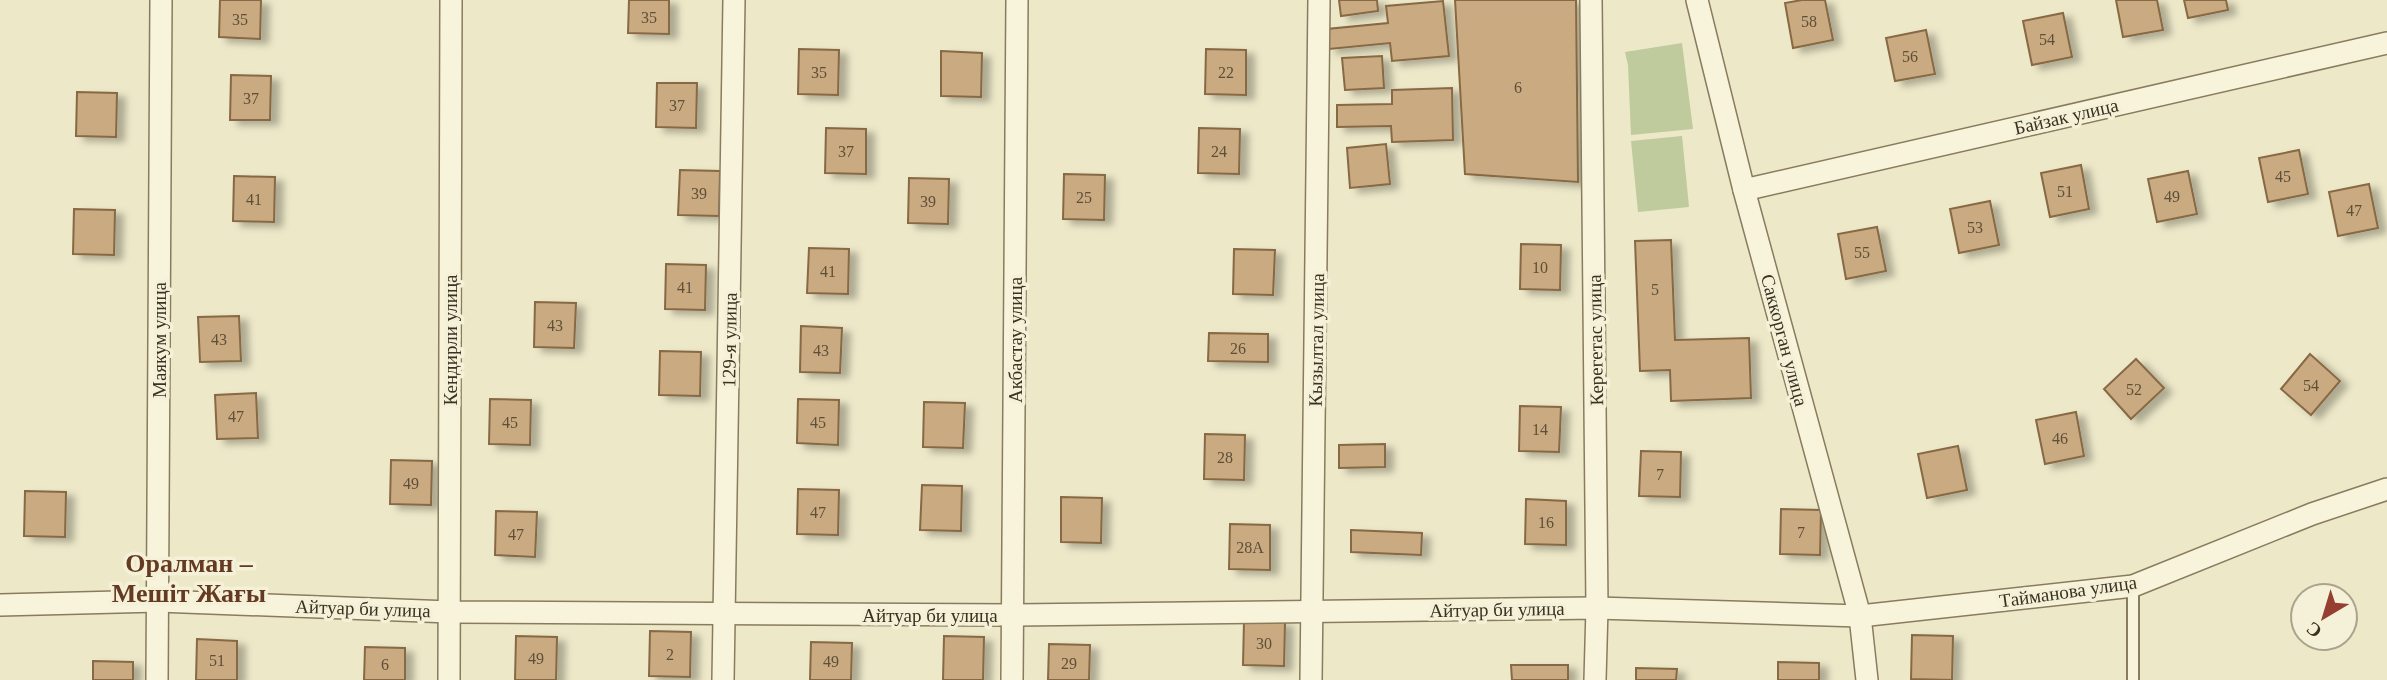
<svg xmlns="http://www.w3.org/2000/svg" width="2387" height="680" font-family="'Times New Roman',serif">
<style>
.green{fill:#bfcb9c}
.building{fill:#caaa80;stroke:#876944;stroke-width:2;filter:url(#shadow)}
.lines{fill:none;stroke-linecap:round;stroke-linejoin:round}
.lane-casing{stroke:#897b5e;stroke-width:14}
.street-casing{stroke:#897b5e;stroke-width:24}
.lane{stroke:#f8f4dc;stroke-width:10}
.street{stroke:#f8f4dc;stroke-width:21}
.labels{text-anchor:middle;stroke-width:7;stroke-linejoin:round;paint-order:stroke}
.number-label{font-size:16px;fill:#5e4f39}
.street-label{font-size:19px;fill:#3a3121;stroke:#f5f1d8}
.district-label{font-size:26px;font-weight:bold;fill:#653a22;stroke:#f5f1d8}
</style>
<defs>
<filter id="shadow"><feDropShadow dx="8" dy="4.5" stdDeviation="3.5" flood-color="#0004"/></filter>
</defs>
<rect width="100%" height="100%" fill="#ede8c8"/>
<g class="green">
<path d="M1682 43 1693 129 1631 135 1628 65 1625 52Z"/>
<path d="M1682 136 1689 207 1638 212 1631 141Z"/>
</g>
<g class="building">
<path d="M220 0H261L260 39 219 37Z"/>
<path d="M629 0H669V34L628 33Z"/>
<path d="M1339 0H1377L1378 11 1341 16Z"/>
<path d="M1455 0H1576L1578 182 1465 174Z"/>
<path d="M1802 0H1825L1833 40 1793 48 1785 3Z"/>
<path d="M2116 0H2157L2163 30 2123 37Z"/>
<path d="M2184 0H2226L2228 10 2188 18Z"/>
<path d="M1443 1 1449 56 1392 61 1390 43 1329 49 1327 29 1388 23 1386 6Z"/>
<path d="M2063 13 2072 57 2032 65 2023 21Z"/>
<path d="M1926 30 1935 74 1895 81 1886 38Z"/>
<path d="M799 49 839 50 838 95 798 94Z"/>
<path d="M1206 49 1246 50V95L1205 94Z"/>
<path d="M941 51 982 53 981 97 941 96Z"/>
<path d="M1382 56 1384 88 1345 90 1342 58Z"/>
<path d="M231 75 271 76 270 120H230Z"/>
<path d="M657 83H697L696 128 656 127Z"/>
<path d="M1452 88 1453 140 1392 142 1391 126 1337 127V105L1392 104V90Z"/>
<path d="M77 92 117 93 116 137 76 136Z"/>
<path d="M826 128 866 129V174L825 173Z"/>
<path d="M1199 128 1240 129 1239 174 1198 173Z"/>
<path d="M1386 144 1390 184 1350 188 1347 148Z"/>
<path d="M2299 150 2308 194 2268 202 2259 158Z"/>
<path d="M2081 165 2089 209 2050 217 2041 173Z"/>
<path d="M680 170 720 171 719 216 678 215Z"/>
<path d="M2188 171 2197 214 2157 222 2148 179Z"/>
<path d="M1064 174 1105 175 1104 220 1063 219Z"/>
<path d="M234 176 275 177 274 222 233 221Z"/>
<path d="M909 178 949 179 948 224 908 223Z"/>
<path d="M2369 184 2378 228 2338 236 2329 192Z"/>
<path d="M1990 201 1999 245 1959 253 1950 209Z"/>
<path d="M74 209 115 210 114 255 73 254Z"/>
<path d="M1877 227 1886 271 1846 279 1838 234Z"/>
<path d="M1671 240 1675 340 1749 338 1751 398 1671 401 1670 370 1640 371 1635 241Z"/>
<path d="M1521 244 1561 245 1560 290 1520 289Z"/>
<path d="M809 248 849 249 848 294 807 293Z"/>
<path d="M1234 249 1275 250 1273 295 1233 294Z"/>
<path d="M666 264 706 265 705 310 665 309Z"/>
<path d="M535 302 576 303 574 348 534 347Z"/>
<path d="M239 316 241 361 200 362 198 317Z"/>
<path d="M801 326 842 328 840 373 800 372Z"/>
<path d="M1209 333 1268 334V362L1208 361Z"/>
<path d="M660 351 701 352 700 396 659 395Z"/>
<path d="M2310 354 2340 381 2311 415 2281 389Z"/>
<path d="M2136 359 2164 388 2131 419 2104 389Z"/>
<path d="M256 393 258 438 217 439 215 395Z"/>
<path d="M490 399 531 400 530 445 489 444Z"/>
<path d="M798 399 839 400 838 445 797 443Z"/>
<path d="M924 402 965 403 963 448 923 447Z"/>
<path d="M1520 406 1561 407 1559 452 1519 451Z"/>
<path d="M2076 412 2084 456 2045 464 2036 420Z"/>
<path d="M1205 434 1245 435 1244 480 1204 479Z"/>
<path d="M1385 444V467L1339 468V445Z"/>
<path d="M1958 446 1967 490 1927 498 1918 454Z"/>
<path d="M1641 451 1681 452 1680 497 1639 496Z"/>
<path d="M391 460 432 461 431 505 390 504Z"/>
<path d="M922 485 962 486 961 531 920 530Z"/>
<path d="M798 489 839 490 838 535 797 534Z"/>
<path d="M25 491 66 492 65 537 24 536Z"/>
<path d="M1061 497 1102 498 1101 543 1061 542Z"/>
<path d="M1526 499 1566 501V545L1525 544Z"/>
<path d="M1781 509 1821 510 1820 555 1780 554Z"/>
<path d="M496 511 537 512 535 557 495 555Z"/>
<path d="M1230 524 1270 525V570L1229 569Z"/>
<path d="M1351 530 1422 533 1421 555 1351 552Z"/>
<path d="M1244 621 1285 622 1284 666 1243 665Z"/>
<path d="M650 631 691 632 690 677 649 676Z"/>
<path d="M1912 635 1953 636 1952 680 1911 679Z"/>
<path d="M516 636 557 637 556 680H515Z"/>
<path d="M944 636 984 637 983 680H943Z"/>
<path d="M197 639 237 641V680H196Z"/>
<path d="M811 642 852 643 851 680H810Z"/>
<path d="M1049 644 1090 645 1089 680H1048Z"/>
<path d="M365 647 405 648V680H364Z"/>
<path d="M93 661 133 662V680H93Z"/>
<path d="M1778 662 1819 663V680H1778Z"/>
<path d="M1511 665H1568V680H1512Z"/>
<path d="M1636 668 1677 669 1676 680H1636Z"/>
</g>
<g class="lines">
<g class="lane-casing">
<path id="lane" d="M2133 586V680"/>
</g>
<g class="street-casing">
<g id="street">
<path d="M1591 0 1597 608 1595 680"/>
<path d="M1697 0 1744 190 1860 616 1867 680"/>
<path d="M1744 190 2387 43"/>
<path d="M0 605 158 601 450 612 1013 615 1597 608 1860 616 2133 586 2312 514 2387 489"/>
<path d="M157 680 161 0"/>
<path d="M449 680 451 0"/>
<path d="M723 680 734 0"/>
<path d="M1012 680 1017 0"/>
<path d="M1311 680 1319 0"/>
</g>
</g>
<use href="#lane" class="lane"/>
<use href="#street" class="street"/>
</g>
<g class="labels">
<g class="number-label">
<text x="649" y="23">35</text>
<text x="240" y="25">35</text>
<text x="1809" y="27">58</text>
<text x="2047" y="45">54</text>
<text x="1910" y="62">56</text>
<text x="819" y="78">35</text>
<text x="1226" y="78">22</text>
<text x="1518" y="93">6</text>
<text x="251" y="104">37</text>
<text x="677" y="111">37</text>
<text x="846" y="157">37</text>
<text x="1219" y="157">24</text>
<text x="2283" y="182">45</text>
<text x="2065" y="197">51</text>
<text x="699" y="199">39</text>
<text x="2172" y="202">49</text>
<text x="1084" y="203">25</text>
<text x="254" y="205">41</text>
<text x="928" y="207">39</text>
<text x="2354" y="216">47</text>
<text x="1975" y="233">53</text>
<text x="1862" y="258">55</text>
<text x="1540" y="273">10</text>
<text x="828" y="277">41</text>
<text x="685" y="293">41</text>
<text x="1655" y="295">5</text>
<text x="555" y="331">43</text>
<text x="219" y="345">43</text>
<text x="1238" y="354">26</text>
<text x="821" y="356">43</text>
<text x="2311" y="391">54</text>
<text x="2134" y="395">52</text>
<text x="236" y="422">47</text>
<text x="510" y="428">45</text>
<text x="818" y="428">45</text>
<text x="1540" y="435">14</text>
<text x="2060" y="444">46</text>
<text x="1225" y="463">28</text>
<text x="1660" y="480">7</text>
<text x="411" y="489">49</text>
<text x="818" y="518">47</text>
<text x="1546" y="528">16</text>
<text x="1801" y="538">7</text>
<text x="516" y="540">47</text>
<text x="1250" y="553">28А</text>
<text x="1264" y="649">30</text>
<text x="670" y="660">2</text>
<text x="536" y="664">49</text>
<text x="217" y="666">51</text>
<text x="831" y="667">49</text>
<text x="1069" y="669">29</text>
<text x="385" y="670">6</text>
</g>
<g class="street-label">
<text transform="translate(2066 116) rotate(-13)" y="7">Байзак улица</text>
<text transform="translate(159 340) rotate(-90)" y="7">Маякум улица</text>
<text transform="translate(450 340) rotate(-90)" y="7">Кендирли улица</text>
<text transform="translate(729 340) rotate(-89)" y="7">129-я улица</text>
<text transform="translate(1015 340) rotate(-90)" y="7">Акбастау улица</text>
<text transform="translate(1316 340) rotate(-89)" y="7">Кызылтал улица</text>
<text transform="translate(1595 340) rotate(-91)" y="7">Керегетас улица</text>
<text transform="translate(1785 340) rotate(75)" y="7">Саккорган улица</text>
<text transform="translate(2068 591) rotate(-8)" y="7">Тайманова улица</text>
<text transform="translate(363 608) rotate(2)" y="7">Айтуар би улица</text>
<text transform="translate(1497 609) rotate(-1)" y="7">Айтуар би улица</text>
<text x="930" y="622">Айтуар би улица</text>
</g>
<g class="district-label">
<text x="189" y="572">Оралман –<tspan x="189" dy="30">Мешіт Жағы</tspan></text>
</g>
</g>
<g transform="translate(2324 617) rotate(218)"><circle r="33" fill="#f5f1d8" stroke="#aaa48f" stroke-width="2"/>
<path d="M0-5L12 26L0 18L-12 26Z" fill="#963e30"/>
<text y="-10" font-size="19" font-weight="bold" text-anchor="middle" fill="#3a3121">С</text>
</g>
</svg>
